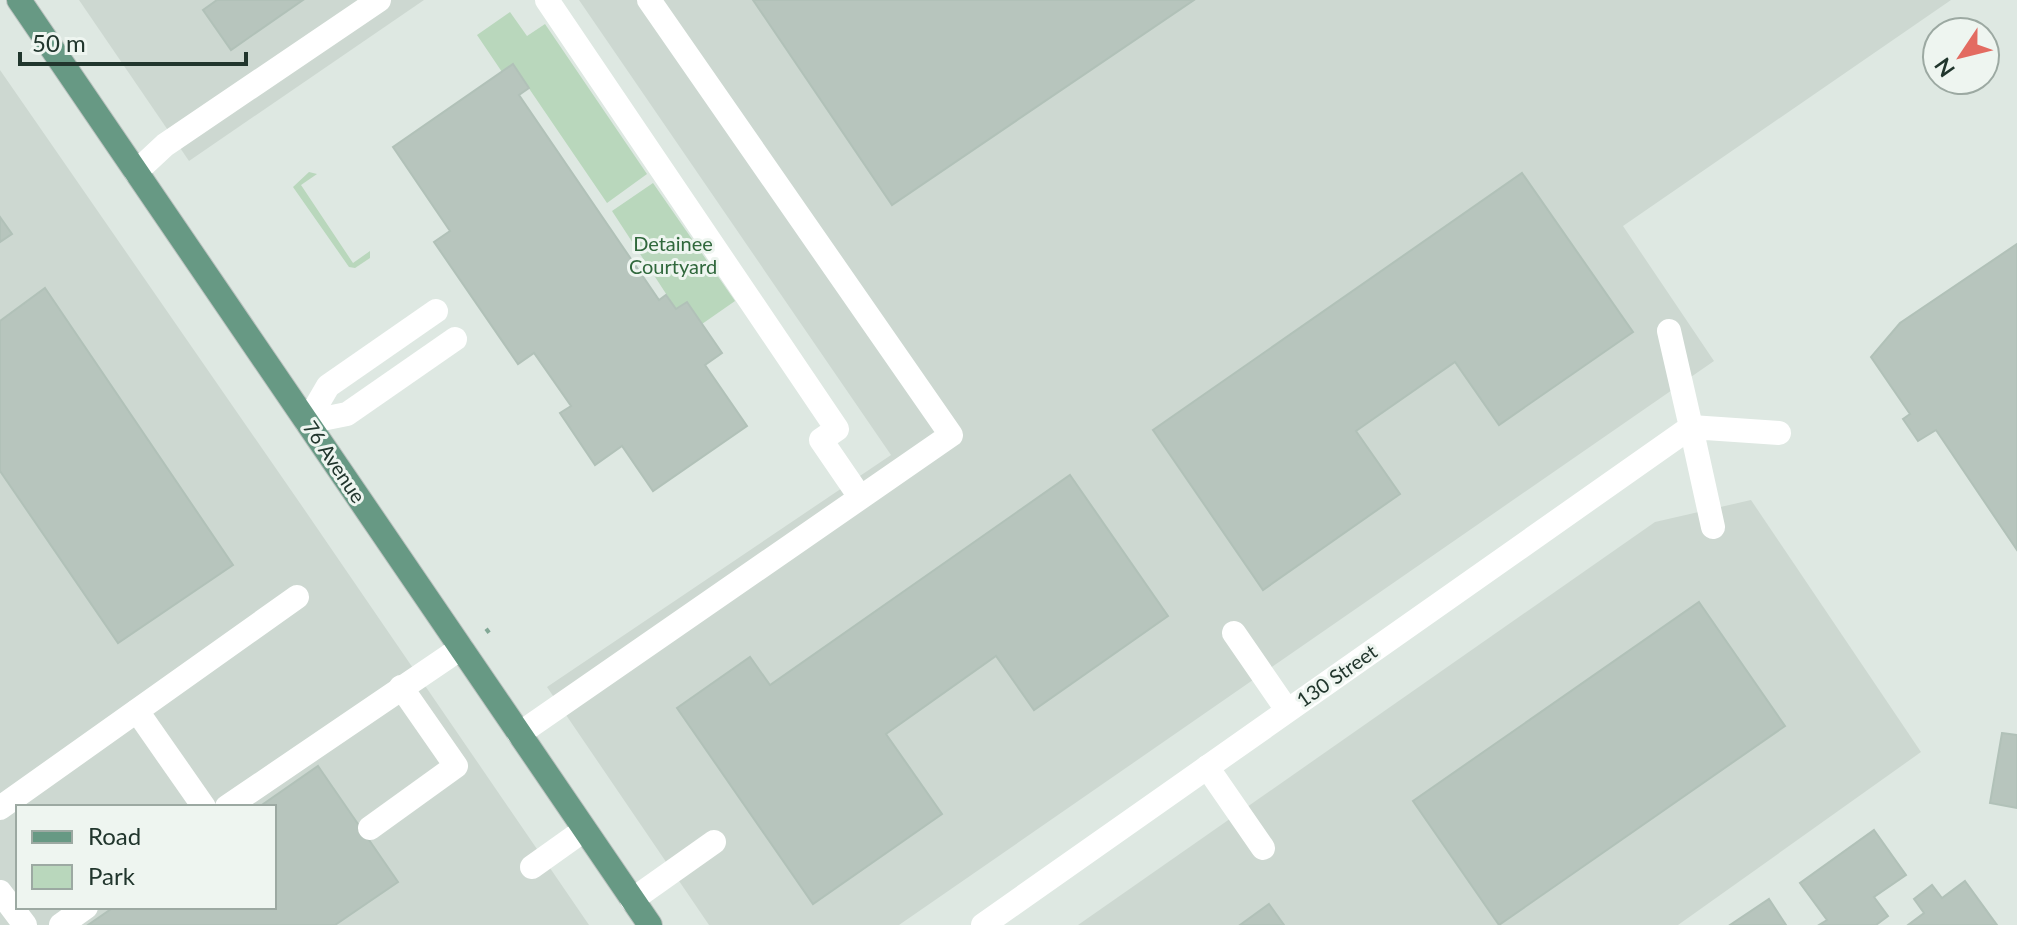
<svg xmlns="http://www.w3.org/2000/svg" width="2017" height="925" font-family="Lato,sans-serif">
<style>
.built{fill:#cdd8d1;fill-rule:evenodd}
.green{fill:#b9d7bc}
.building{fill:#b7c5bd;stroke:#b1c1b8;stroke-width:2}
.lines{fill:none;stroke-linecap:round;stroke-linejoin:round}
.major-casing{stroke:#bcc3c0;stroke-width:26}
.path{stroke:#82a896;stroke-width:5;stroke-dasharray:4 6;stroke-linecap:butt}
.minor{stroke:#fff;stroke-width:24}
.major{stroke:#679984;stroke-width:24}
.labels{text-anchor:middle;stroke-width:6;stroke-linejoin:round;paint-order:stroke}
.park-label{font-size:20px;fill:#30683c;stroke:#eef5f0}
.street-label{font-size:20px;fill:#21362d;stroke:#eef5f0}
</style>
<rect width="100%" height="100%" fill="#dee8e2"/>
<g class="built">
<path d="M79 0H424L189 161Z"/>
<path d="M579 0H1951L1623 226 1714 361 899 925H709L547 687 891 455Z"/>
<path d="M0 70 304 509 589 925H0ZM18 807H274V907H18Z"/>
<path d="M1751 500 1921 752 1678 925H1078L1655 522Z"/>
</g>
<g class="green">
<path d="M510 12 527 36 545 24 647 174 607 203 513 65 502 72 477 35Z"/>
<path d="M309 172 317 174 301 185 353 263 370 251V258L355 268 349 267 293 187Z"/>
<path d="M653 183 735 301 702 324 687 302 676 309 612 211Z"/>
</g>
<g class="building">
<path d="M217 0H303L231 50 203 10Z"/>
<path d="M753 0H1194L892 205Z"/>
<path d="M513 64 529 88 519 95 659 300 666 295 676 309 687 302 722 353 705 365 747 426 653 491 622 446 595 465 560 413 571 406 534 353 518 364 434 242 450 231 393 147Z"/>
<path d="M1522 173 1633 332 1499 425 1455 362 1356 431 1400 494 1263 590 1153 430Z"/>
<path d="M0 217 12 234 0 242Z"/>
<path d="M2017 244V550L1936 430 1918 441 1903 419 1910 414 1871 357 1900 323Z"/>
<path d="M45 288 233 565 118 643 0 471V321Z"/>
<path d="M1070 475 1168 616 1034 710 996 656 886 734 942 814 813 904 677 708 750 657 770 685Z"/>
<path d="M1699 602 1785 726 1499 925 1413 801Z"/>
<path d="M2002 733 2017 735V808L1990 803Z"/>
<path d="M318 766 398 882 335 925H88L114 907H274V807H259Z"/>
<path d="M1874 830 1906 875 1874 897 1888 916 1876 925H1819L1827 920 1800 883Z"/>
<path d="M1965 881 1997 925H1908L1924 913 1914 899 1932 885 1942 898Z"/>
<path d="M1769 899 1786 925H1730Z"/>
<path d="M1269 904 1284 925H1240Z"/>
</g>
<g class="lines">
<g class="major-casing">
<path id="major" d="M19 0 650 925"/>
</g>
<path class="path" d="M486 632 494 626"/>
<g class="minor">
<path d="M547 0 837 429 821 440 860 497"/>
<path d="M136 172 165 145 379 0"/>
<path d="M307 422 328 386 436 311"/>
<path d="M307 422 347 414 455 339"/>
<path d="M1713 527 1691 427 1779 433"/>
<path d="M1234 633 1287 710"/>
<path d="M137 711 204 807"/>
<path d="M519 734 951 435 649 0"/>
<path d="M1207 767 1263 848"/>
<path d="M227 807 461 648"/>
<path d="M0 808 297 597"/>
<path d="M370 828 456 766 401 687"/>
<path d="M532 867 584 830"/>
<path d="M0 892 25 925"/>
<path d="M632 900 714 842"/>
<path d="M61 925 86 907"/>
<path d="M983 925 1691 427 1669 331"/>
</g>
<use href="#major" class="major"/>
</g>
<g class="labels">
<g class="park-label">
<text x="673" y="251">Detainee<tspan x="673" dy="23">Courtyard</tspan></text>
</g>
<g class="street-label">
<text transform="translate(334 462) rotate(56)" y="7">76 Avenue</text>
<text transform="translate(1337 676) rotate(-35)" y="7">130 Street</text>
</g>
</g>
<rect x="16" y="805" width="260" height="104" fill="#eef5f0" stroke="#9ca9a2" stroke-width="2"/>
<rect x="32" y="831" width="40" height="12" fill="#679984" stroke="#9ca9a2" stroke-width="2"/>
<text x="88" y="845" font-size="24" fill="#21362d">Road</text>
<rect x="32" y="865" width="40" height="24" fill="#b9d7bc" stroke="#9ca9a2" stroke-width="2"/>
<text x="88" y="885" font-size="24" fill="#21362d">Park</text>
<g transform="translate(1961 56) rotate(235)"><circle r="38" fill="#eef5f0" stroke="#9ca9a2" stroke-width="2"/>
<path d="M0-6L14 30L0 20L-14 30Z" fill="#e36b61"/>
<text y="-12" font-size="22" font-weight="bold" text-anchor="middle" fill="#21362d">N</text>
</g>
<path d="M20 52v12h226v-12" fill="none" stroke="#21362d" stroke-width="4"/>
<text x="32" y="52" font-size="24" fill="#21362d" stroke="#eef5f0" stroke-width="6" paint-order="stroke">50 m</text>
</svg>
